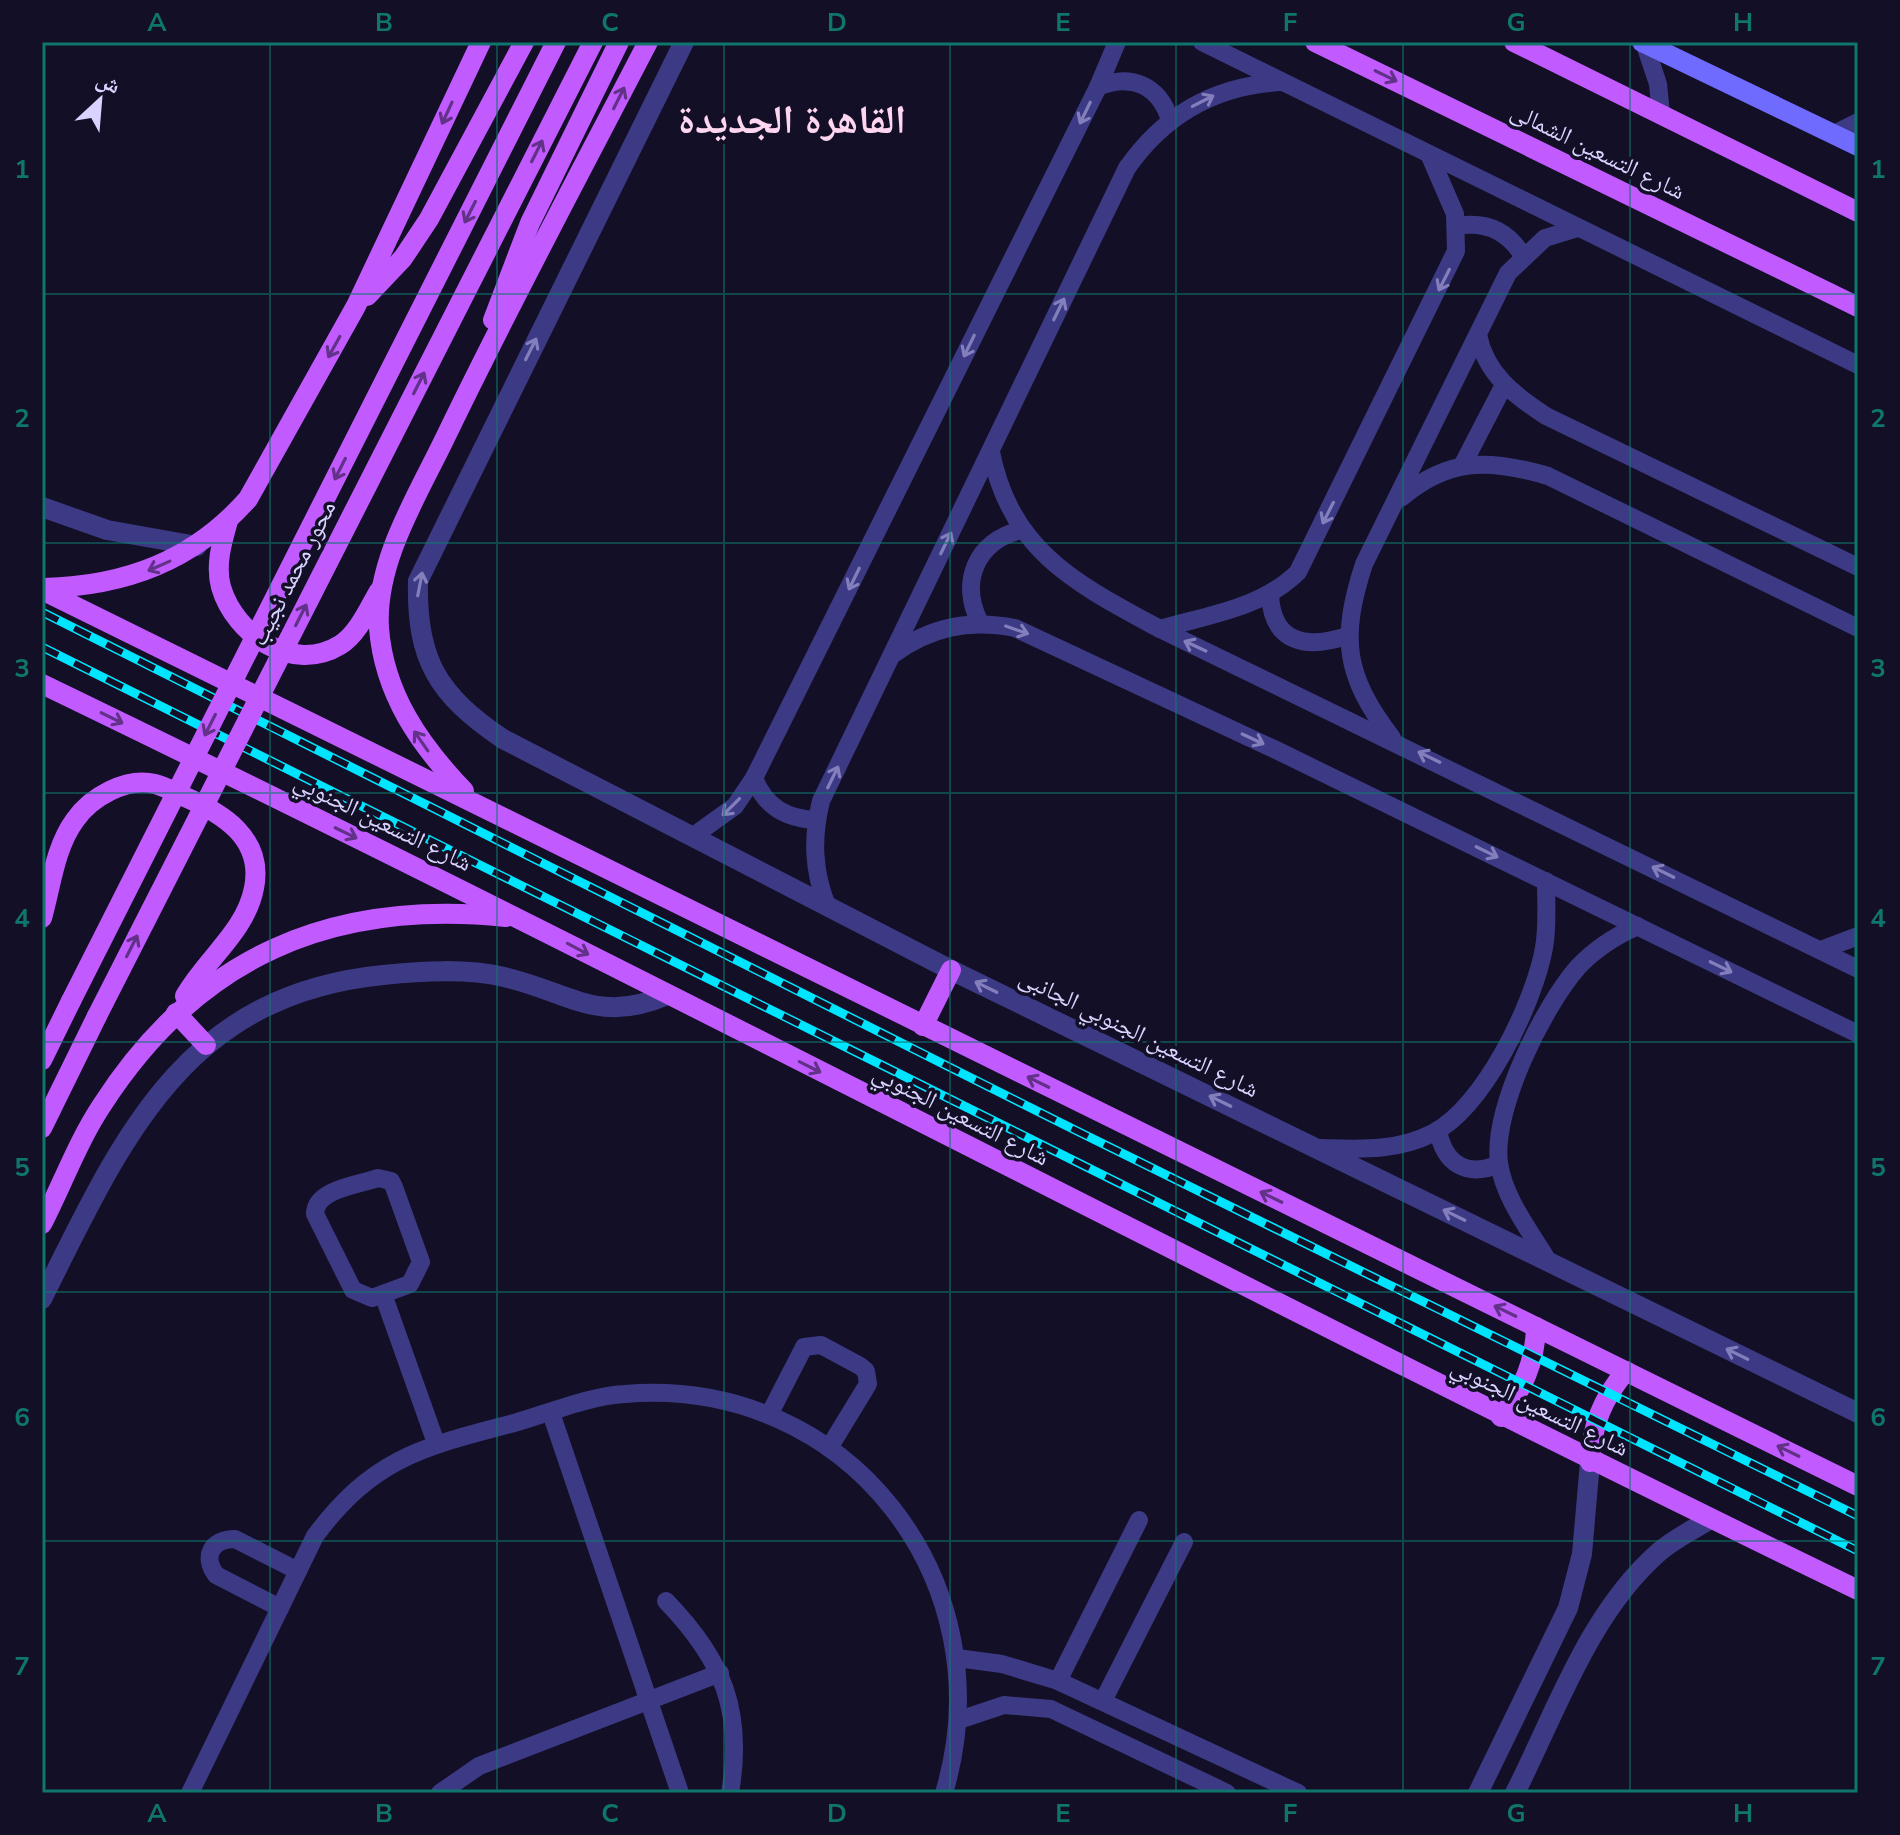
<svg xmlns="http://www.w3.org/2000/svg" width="1900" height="1835" font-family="'Nunito Sans','Noto Naskh Arabic',sans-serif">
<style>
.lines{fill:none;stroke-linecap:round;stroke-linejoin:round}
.minor{stroke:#3d3a85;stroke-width:18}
.tertiary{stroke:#3d3a85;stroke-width:20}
.secondary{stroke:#6f6bff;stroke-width:20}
.primary{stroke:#c25bff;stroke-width:20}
.rail-casing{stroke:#00e5ff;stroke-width:9}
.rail{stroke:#130f26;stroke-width:6;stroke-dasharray:18;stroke-linecap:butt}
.primary-bridge{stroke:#c25bff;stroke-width:20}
.oneway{stroke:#623188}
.oneway2{stroke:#837fbc}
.grid{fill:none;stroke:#0f766e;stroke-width:2;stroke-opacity:0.55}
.labels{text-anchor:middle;stroke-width:7;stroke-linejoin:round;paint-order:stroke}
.street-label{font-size:24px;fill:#d9d4ff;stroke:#130f26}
.town-label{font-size:40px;font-weight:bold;fill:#ffd6f0;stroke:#130f26}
.neatline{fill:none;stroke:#0f766e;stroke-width:3}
.grid-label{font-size:26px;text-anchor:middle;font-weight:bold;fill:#0f766e}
</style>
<rect width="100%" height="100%" fill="#130f26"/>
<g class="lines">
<g class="minor">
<path d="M1202 42 1858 365"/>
<path d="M1644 42 1658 84 1661 114"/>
<path d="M1098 87C1131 73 1159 85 1170 120"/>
<path d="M1834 134 1858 122"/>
<path d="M1457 226C1486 221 1508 231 1523 256"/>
<path d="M1478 335C1486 374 1514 395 1546 416L1858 567"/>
<path d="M991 452C1011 552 1077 584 1160 629L1858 969"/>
<path d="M1462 466 1504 385"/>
<path d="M1401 498C1449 457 1490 459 1548 476L1858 628"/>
<path d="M1270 594C1272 644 1307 649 1347 636"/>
<path d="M980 623C959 582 976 541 1021 530"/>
<path d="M1160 629C1208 615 1262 608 1298 572L1456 251 1455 214 1429 154"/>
<path d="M892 655C930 627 968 619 1015 628L1274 749 1858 1034"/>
<path d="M1392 738C1344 675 1340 638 1364 564L1508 273 1545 238 1578 228"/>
<path d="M754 778C765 807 787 819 817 820"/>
<path d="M692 837 735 806 754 778 1098 87 1117 42"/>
<path d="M827 906C813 870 812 838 821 801L1127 168C1164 115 1216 85 1282 82"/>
<path d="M1821 950 1858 936"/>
<path d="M1438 1130C1444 1164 1467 1178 1499 1164"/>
<path d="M1319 1148C1358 1149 1396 1152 1433 1133 1484 1107 1534 1003 1544 948 1548 926 1546 904 1546 881"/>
<path d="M378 1178 391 1181 394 1187 421 1262 410 1284 372 1298 353 1290 315 1214C315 1189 359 1185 378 1178Z"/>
<path d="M1548 1261C1530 1231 1504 1198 1499 1163 1492 1110 1543 1007 1578 967 1595 949 1615 936 1638 926"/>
<path d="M383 1294 436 1443"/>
<path d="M551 1413 680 1793"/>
<path d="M769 1415 804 1347 821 1345 860 1366 866 1371 868 1384 829 1448"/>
<path d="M666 1601C723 1660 744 1711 730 1793"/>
<path d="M280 1608 216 1575C202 1556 212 1539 235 1539L298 1571"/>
<path d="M957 1658 1002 1664 1058 1681 1298 1793"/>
<path d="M1058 1681 1139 1520"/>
<path d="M1103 1701 1184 1542"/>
<path d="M959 1720 1004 1705 1051 1709 1227 1793"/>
<path d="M190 1793 315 1536C374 1457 423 1447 514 1423 549 1413 589 1396 625 1394 848 1376 1007 1582 944 1793"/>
<path d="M440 1793 479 1766 720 1673"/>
</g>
<g class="tertiary">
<path d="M684 42 418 581C416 660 438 695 503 739L951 970 1858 1413"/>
<path d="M42 507 107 530 197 546"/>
<path d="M42 1299C122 1139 183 995 383 975 421 971 466 968 504 977 569 992 598 1025 667 995"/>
<path d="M1478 1793 1568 1608 1582 1554 1590 1462"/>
<path d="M1515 1793C1556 1712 1589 1613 1659 1552 1674 1539 1694 1529 1711 1519"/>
</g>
<path class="secondary" d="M1642 42 1858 146"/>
<g class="primary">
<path d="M1315 42 1858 307"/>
<path d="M1514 42 1858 212"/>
<path d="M367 296 403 258 429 219 524 42"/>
<path d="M493 320 530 223 619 42"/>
<path d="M228 521C222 542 215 565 221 587 235 635 293 674 340 645 358 634 369 608 379 591"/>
<path d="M44 588C125 586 193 561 248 499L356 306 481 42"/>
<path d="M42 590 1858 1486"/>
<path d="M42 684C651 978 1249 1295 1858 1590"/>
<path d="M464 791C420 745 384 694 379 628 375 561 418 495 446 436 510 303 580 173 648 42"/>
<path d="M42 918C51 886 55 847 75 820 91 797 126 777 155 784 164 786 174 792 183 796 222 813 264 838 254 888 246 931 206 959 185 996"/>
<path d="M176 1013 206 1045"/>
<path d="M923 1026 951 970"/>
<path d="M42 1060 71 1001"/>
<path d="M42 1128 97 1016"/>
<path d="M42 1224C62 1185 78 1141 102 1105 198 956 332 899 506 917"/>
<path d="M1501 1417C1523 1389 1535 1363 1536 1327"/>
<path d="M1590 1462C1592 1425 1602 1399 1626 1371"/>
</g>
<g class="rail-casing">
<g id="rail">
<path d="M42 612 1075 1130 1858 1516"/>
<path d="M42 647 1858 1551"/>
</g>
</g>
<use href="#rail" class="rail"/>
<g class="primary-bridge">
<path d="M71 1001 556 42"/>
<path d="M97 1016 593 42"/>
</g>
</g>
<defs><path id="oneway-shaft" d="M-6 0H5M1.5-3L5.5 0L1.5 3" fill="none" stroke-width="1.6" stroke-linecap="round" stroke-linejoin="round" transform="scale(2)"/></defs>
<g class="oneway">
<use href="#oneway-shaft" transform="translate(1386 76) rotate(26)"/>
<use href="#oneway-shaft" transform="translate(619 98) rotate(-63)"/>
<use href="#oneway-shaft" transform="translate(447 113) rotate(115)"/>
<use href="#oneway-shaft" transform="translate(537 151) rotate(-63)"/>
<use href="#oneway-shaft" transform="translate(470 212) rotate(117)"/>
<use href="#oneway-shaft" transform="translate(334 347) rotate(119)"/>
<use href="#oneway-shaft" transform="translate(419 383) rotate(-63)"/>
<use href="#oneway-shaft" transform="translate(340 469) rotate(117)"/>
<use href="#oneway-shaft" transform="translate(159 566) rotate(156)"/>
<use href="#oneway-shaft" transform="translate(301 615) rotate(-63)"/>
<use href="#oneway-shaft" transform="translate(112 718) rotate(26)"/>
<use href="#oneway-shaft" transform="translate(210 725) rotate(117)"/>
<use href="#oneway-shaft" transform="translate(421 741) rotate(-125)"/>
<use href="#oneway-shaft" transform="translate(346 833) rotate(26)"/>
<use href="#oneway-shaft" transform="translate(132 946) rotate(-63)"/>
<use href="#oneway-shaft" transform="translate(578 949) rotate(28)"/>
<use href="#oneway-shaft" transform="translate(810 1067) rotate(27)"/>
<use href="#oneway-shaft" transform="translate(1038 1082) rotate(-154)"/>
<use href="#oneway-shaft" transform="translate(1271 1197) rotate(-154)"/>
<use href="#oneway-shaft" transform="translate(1505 1311) rotate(-154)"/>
<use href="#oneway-shaft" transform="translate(1788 1451) rotate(-154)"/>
</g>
<g class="oneway2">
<use href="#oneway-shaft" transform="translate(1203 101) rotate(-27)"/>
<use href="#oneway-shaft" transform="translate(1085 113) rotate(116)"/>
<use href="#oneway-shaft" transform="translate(1444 280) rotate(117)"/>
<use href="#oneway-shaft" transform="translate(1059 309) rotate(-64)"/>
<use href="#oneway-shaft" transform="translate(969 346) rotate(116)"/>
<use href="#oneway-shaft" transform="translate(531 349) rotate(-63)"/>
<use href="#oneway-shaft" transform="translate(1328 513) rotate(117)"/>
<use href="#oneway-shaft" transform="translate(946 543) rotate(-64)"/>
<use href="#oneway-shaft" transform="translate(854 579) rotate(116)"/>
<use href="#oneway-shaft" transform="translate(420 584) rotate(-79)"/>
<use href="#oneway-shaft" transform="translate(1017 630) rotate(19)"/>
<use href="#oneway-shaft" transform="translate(1195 646) rotate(-155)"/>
<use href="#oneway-shaft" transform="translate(1253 739) rotate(25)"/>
<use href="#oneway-shaft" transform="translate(1429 757) rotate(-154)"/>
<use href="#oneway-shaft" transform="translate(833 777) rotate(-64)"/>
<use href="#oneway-shaft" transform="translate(731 807) rotate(135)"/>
<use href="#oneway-shaft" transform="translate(1487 852) rotate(26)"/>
<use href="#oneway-shaft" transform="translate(1663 872) rotate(-154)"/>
<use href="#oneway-shaft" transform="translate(1721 967) rotate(26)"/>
<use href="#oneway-shaft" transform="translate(986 987) rotate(-154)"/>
<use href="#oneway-shaft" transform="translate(1220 1101) rotate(-154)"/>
<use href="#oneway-shaft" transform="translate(1454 1215) rotate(-154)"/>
<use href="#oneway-shaft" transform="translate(1737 1354) rotate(-154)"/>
</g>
<path class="grid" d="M270 42V1793M497 42V1793M724 42V1793M950 42V1793M1176 42V1793M1403 42V1793M1630 42V1793M42 294H1858M42 543H1858M42 793H1858M42 1042H1858M42 1292H1858M42 1541H1858"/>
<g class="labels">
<g class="street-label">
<text transform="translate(1598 151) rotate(26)" y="8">شارع التسعين الشمالى</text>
<text transform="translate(293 573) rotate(-63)" y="8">محور محمد نجيب</text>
<text transform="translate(383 822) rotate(26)" y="8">شارع التسعين الجنوبي</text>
<text transform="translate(1139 1033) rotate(26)" y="8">شارع التسعين الجنوبي الجانبى</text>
<text transform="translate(961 1115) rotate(27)" y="8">شارع التسعين الجنوبي</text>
<text transform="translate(1540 1407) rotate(26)" y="8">شارع التسعين الجنوبي</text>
</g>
<g class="town-label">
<text x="792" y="133">القاهرة الجديدة</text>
</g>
</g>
<rect width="1900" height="1835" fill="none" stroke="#130f26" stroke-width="88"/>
<g transform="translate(100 100) rotate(26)" stroke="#130f26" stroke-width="6" paint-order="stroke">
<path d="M0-6L14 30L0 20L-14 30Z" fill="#d9d4ff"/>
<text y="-12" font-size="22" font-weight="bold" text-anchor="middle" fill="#d9d4ff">ش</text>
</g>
<rect x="44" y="44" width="1812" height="1747" class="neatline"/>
<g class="grid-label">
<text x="157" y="31">A</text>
<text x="384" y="31">B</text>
<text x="610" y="31">C</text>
<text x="837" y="31">D</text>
<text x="1063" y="31">E</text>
<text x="1290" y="31">F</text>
<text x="1516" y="31">G</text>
<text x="1743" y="31">H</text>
<text x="22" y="178">1</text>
<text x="1878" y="178">1</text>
<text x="22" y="427">2</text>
<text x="1878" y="427">2</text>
<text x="22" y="677">3</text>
<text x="1878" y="677">3</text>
<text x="22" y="927">4</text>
<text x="1878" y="927">4</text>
<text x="22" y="1176">5</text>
<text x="1878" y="1176">5</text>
<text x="22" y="1426">6</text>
<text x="1878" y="1426">6</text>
<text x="22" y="1675">7</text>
<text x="1878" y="1675">7</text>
<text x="157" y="1822">A</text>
<text x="384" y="1822">B</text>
<text x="610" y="1822">C</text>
<text x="837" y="1822">D</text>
<text x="1063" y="1822">E</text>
<text x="1290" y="1822">F</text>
<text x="1516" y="1822">G</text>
<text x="1743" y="1822">H</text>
</g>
</svg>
